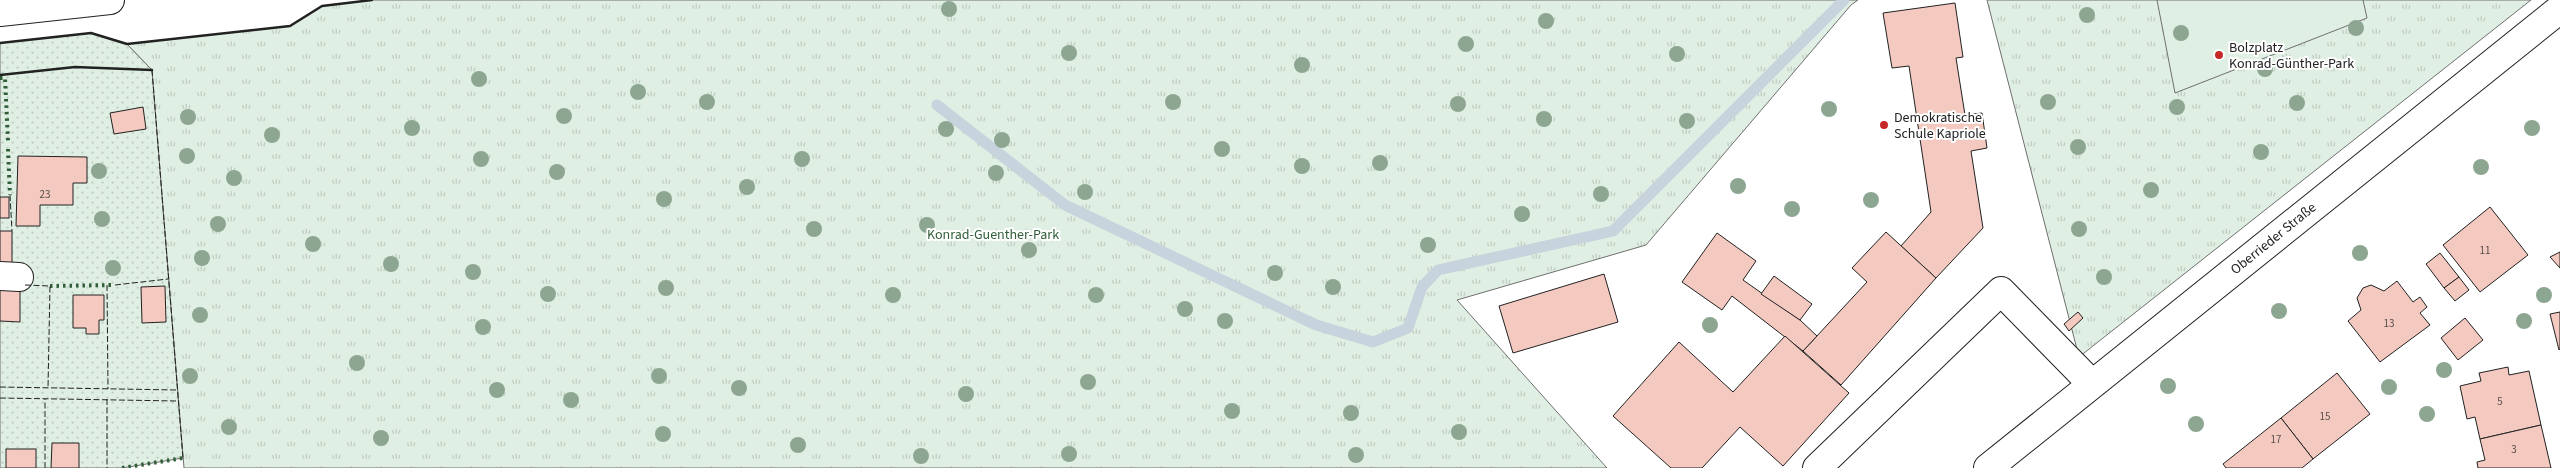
<svg xmlns="http://www.w3.org/2000/svg" width="2560" height="468" font-family="'Source Sans 3',sans-serif">
<style>
.grass{fill:url(#grass-dots);stroke:#6f6f6f}
.park{fill:url(#park-tufts);stroke:#6f6f6f}
.pitch{fill:#e0efe3;stroke:#6f6f6f}
.lines{fill:none;stroke-linecap:round;stroke-linejoin:round}
.stream{stroke:#c7d3dd;stroke-width:11}
.building{fill:#f3c9c0;stroke:#222}
.minor-casing{stroke:#222;stroke-width:30}
.highway-casing{stroke:#222;stroke-width:30}
.minor{stroke:#fff;stroke-width:28}
.highway{stroke:#fff;stroke-width:28}
.hedge{stroke:#2f5e38;stroke-width:4;stroke-dasharray:2.5 4;stroke-linecap:butt}
.fence{stroke:#222;stroke-width:1;stroke-dasharray:6 2.5;stroke-linecap:butt}
.wall{stroke:#222;stroke-width:2.5}
.tree{fill:#8da692}
.poi-dot{fill:#c62828;stroke:#fff;stroke-width:2}
.labels{text-anchor:middle;stroke-width:4;stroke-linejoin:round;paint-order:stroke}
.number-label{font-size:11px;fill:#564c4a}
.poi-label{font-size:14px;fill:#222;stroke:#fff;text-anchor:start}
.park-label{font-size:14px;fill:#2f5e38;stroke:#fff}
.street-label{font-size:14px;fill:#222;stroke:#fff}
</style>
<defs>
<pattern id="grass-dots" width="8" height="8" patternUnits="userSpaceOnUse" patternTransform="scale(1.25)"><rect width="8" height="8" fill="#e0efe3"/><path d="M2 2h.1M6 6h.1" fill="none" stroke="#c0cdc2" stroke-width="1.8" stroke-linecap="round"/></pattern>
<pattern id="park-tufts" width="24" height="20" patternUnits="userSpaceOnUse" patternTransform="scale(1.25)"><rect width="24" height="20" fill="#e0efe3"/><path d="M3 7l-1-3M5 7V3M7 7l1-3M15 17l-1-3M17 17v-4M19 17l1-3" fill="none" stroke="#c0cdc2"/></pattern>
</defs>
<rect width="100%" height="100%" fill="#fff"/>
<path class="grass" d="M91 33 127 44 152 70 183 458 122 468H0V43Z"/>
<g class="park">
<path d="M372 0H1858L1851 5 1646 245 1457 300 1607 468H184L152 70 127 44 290 26 322 6Z"/>
<path d="M1987 0H2531L2079 357Z"/>
</g>
<path class="pitch" d="M2157 0H2363L2367 18 2175 93Z"/>
<g class="lines">
<path class="stream" d="M937 105 1065 205 1316 325 1373 342 1408 328 1422 287 1438 270 1613 231 1844 0"/>
</g>
<g class="building">
<path d="M1955 3 1963 57 1956 58 1965 115 1982 113 1987 148 1971 151 1983 228 1936 278 1901 246 1931 212 1909 66 1892 68 1883 13Z"/>
<path d="M143 107 146 129 114 134 110 113Z"/>
<path d="M18 156 87 157V183H73V205H40V226H16Z"/>
<rect x="0" y="197" width="9" height="21"/>
<path d="M2490 207 2528 255 2480 292 2443 245Z"/>
<path d="M0 231H12V263L0 264Z"/>
<path d="M1886 232 1936 278 1841 385 1803 351 1867 282 1852 268Z"/>
<path d="M1717 233 1756 261 1743 280 1800 320 1817 336 1803 351 1732 296 1722 310 1682 282Z"/>
<path d="M2560 252V268L2550 257Z"/>
<path d="M2440 253 2459 277 2444 288 2426 264Z"/>
<path d="M1604 274 1618 322 1513 353 1499 306Z"/>
<path d="M1774 276 1812 304 1800 320 1761 294Z"/>
<path d="M2459 277 2469 290 2455 301 2444 288Z"/>
<path d="M2397 281 2413 302 2420 297 2427 307 2420 313 2430 325 2380 362 2348 321 2361 310 2357 298 2363 288 2371 285 2384 291Z"/>
<path d="M165 286 166 322 142 323 141 287Z"/>
<path d="M0 289H20V322L0 321Z"/>
<path d="M73 295H104V320H99V334H86V328H73Z"/>
<path d="M2078 312 2083 318 2069 331 2064 324Z"/>
<path d="M2560 312V349L2559 350 2550 314Z"/>
<path d="M2465 318 2483 340 2458 360 2441 338Z"/>
<path d="M1785 336 1849 393 1783 466 1740 427 1702 468H1671L1613 416 1679 342 1733 392Z"/>
<path d="M2508 367 2509 375 2529 371 2541 425 2480 439 2475 417 2467 419 2460 386 2481 381 2479 373Z"/>
<path d="M2337 373 2370 414 2313 459 2281 418Z"/>
<path d="M2281 418 2313 459 2302 468H2226L2223 464Z"/>
<path d="M2541 425 2551 468H2478L2477 462 2485 460 2480 439Z"/>
<path d="M52 443H79V468H51Z"/>
<rect x="6" y="449" width="30" height="19"/>
</g>
<g class="lines">
<g class="minor-casing">
<g id="minor">
<path d="M0 276 19 277"/>
<path d="M1817 468 2001 291 2091 383"/>
<path d="M1988 468 2560 9"/>
</g>
</g>
<g class="highway-casing">
<path id="highway" d="M0 12 110 0"/>
</g>
<use href="#minor" class="minor"/>
<use href="#highway" class="highway"/>
<g class="hedge">
<path d="M0 78H5L8 141"/>
<path d="M8 149 10 195"/>
<path d="M50 286 115 285"/>
<path d="M122 468 183 458"/>
</g>
<g class="fence">
<path d="M152 70 183 458"/>
<path d="M10 195 12 231"/>
<path d="M25 285 50 286 48 388"/>
<path d="M107 285 108 389"/>
<path d="M115 285 168 279"/>
<path d="M0 387 177 390"/>
<path d="M0 398 177 401"/>
<path d="M107 399V468"/>
<path d="M45 468V399"/>
</g>
<g class="wall">
<path d="M0 43 91 33 127 44 290 26 322 6 372 0"/>
<path d="M0 75 75 67 152 70"/>
</g>
</g>
<g class="tree">
<circle cx="949" cy="9" r="8"/>
<circle cx="2087" cy="15" r="8"/>
<circle cx="1546" cy="21" r="8"/>
<circle cx="2356" cy="28" r="8"/>
<circle cx="2181" cy="33" r="8"/>
<circle cx="1466" cy="44" r="8"/>
<circle cx="1069" cy="53" r="8"/>
<circle cx="1677" cy="54" r="8"/>
<circle cx="1302" cy="65" r="8"/>
<circle cx="2265" cy="69" r="8"/>
<circle cx="479" cy="79" r="8"/>
<circle cx="638" cy="92" r="8"/>
<circle cx="707" cy="102" r="8"/>
<circle cx="1173" cy="102" r="8"/>
<circle cx="2048" cy="102" r="8"/>
<circle cx="2297" cy="103" r="8"/>
<circle cx="1458" cy="104" r="8"/>
<circle cx="2177" cy="107" r="8"/>
<circle cx="1829" cy="109" r="8"/>
<circle cx="564" cy="116" r="8"/>
<circle cx="188" cy="117" r="8"/>
<circle cx="1544" cy="119" r="8"/>
<circle cx="1687" cy="121" r="8"/>
<circle cx="412" cy="128" r="8"/>
<circle cx="2532" cy="128" r="8"/>
<circle cx="946" cy="129" r="8"/>
<circle cx="272" cy="135" r="8"/>
<circle cx="1002" cy="140" r="8"/>
<circle cx="2078" cy="147" r="8"/>
<circle cx="1222" cy="149" r="8"/>
<circle cx="2261" cy="152" r="8"/>
<circle cx="187" cy="156" r="8"/>
<circle cx="481" cy="159" r="8"/>
<circle cx="802" cy="159" r="8"/>
<circle cx="1380" cy="163" r="8"/>
<circle cx="1302" cy="166" r="8"/>
<circle cx="2481" cy="167" r="8"/>
<circle cx="99" cy="171" r="8"/>
<circle cx="557" cy="172" r="8"/>
<circle cx="996" cy="173" r="8"/>
<circle cx="234" cy="178" r="8"/>
<circle cx="1738" cy="186" r="8"/>
<circle cx="747" cy="187" r="8"/>
<circle cx="2151" cy="190" r="8"/>
<circle cx="1085" cy="192" r="8"/>
<circle cx="1601" cy="194" r="8"/>
<circle cx="664" cy="199" r="8"/>
<circle cx="1871" cy="200" r="8"/>
<circle cx="1792" cy="209" r="8"/>
<circle cx="1522" cy="214" r="8"/>
<circle cx="102" cy="219" r="8"/>
<circle cx="218" cy="224" r="8"/>
<circle cx="927" cy="225" r="8"/>
<circle cx="814" cy="229" r="8"/>
<circle cx="2079" cy="229" r="8"/>
<circle cx="313" cy="244" r="8"/>
<circle cx="1428" cy="245" r="8"/>
<circle cx="1029" cy="250" r="8"/>
<circle cx="2360" cy="253" r="8"/>
<circle cx="202" cy="258" r="8"/>
<circle cx="391" cy="264" r="8"/>
<circle cx="113" cy="268" r="8"/>
<circle cx="473" cy="272" r="8"/>
<circle cx="1275" cy="273" r="8"/>
<circle cx="2104" cy="277" r="8"/>
<circle cx="1333" cy="287" r="8"/>
<circle cx="666" cy="288" r="8"/>
<circle cx="548" cy="294" r="8"/>
<circle cx="893" cy="295" r="8"/>
<circle cx="1096" cy="295" r="8"/>
<circle cx="2544" cy="295" r="8"/>
<circle cx="1185" cy="309" r="8"/>
<circle cx="2279" cy="311" r="8"/>
<circle cx="200" cy="315" r="8"/>
<circle cx="1225" cy="321" r="8"/>
<circle cx="2524" cy="321" r="8"/>
<circle cx="1710" cy="325" r="8"/>
<circle cx="483" cy="327" r="8"/>
<circle cx="357" cy="363" r="8"/>
<circle cx="2444" cy="370" r="8"/>
<circle cx="190" cy="376" r="8"/>
<circle cx="659" cy="376" r="8"/>
<circle cx="1088" cy="382" r="8"/>
<circle cx="2168" cy="386" r="8"/>
<circle cx="2389" cy="387" r="8"/>
<circle cx="739" cy="388" r="8"/>
<circle cx="497" cy="390" r="8"/>
<circle cx="966" cy="394" r="8"/>
<circle cx="571" cy="400" r="8"/>
<circle cx="1232" cy="411" r="8"/>
<circle cx="1351" cy="413" r="8"/>
<circle cx="2427" cy="414" r="8"/>
<circle cx="2196" cy="424" r="8"/>
<circle cx="229" cy="427" r="8"/>
<circle cx="1459" cy="432" r="8"/>
<circle cx="663" cy="434" r="8"/>
<circle cx="381" cy="438" r="8"/>
<circle cx="798" cy="445" r="8"/>
<circle cx="1069" cy="454" r="8"/>
<circle cx="1356" cy="455" r="8"/>
<circle cx="921" cy="456" r="8"/>
</g>
<g class="poi-dot">
<circle cx="2219" cy="55" r="5"/>
<circle cx="1884" cy="125" r="5"/>
</g>
<g class="labels">
<g class="number-label">
<text x="45" y="198">23</text>
<text x="2485" y="254">11</text>
<text x="2389" y="327">13</text>
<text x="2500" y="405">5</text>
<text x="2325" y="420">15</text>
<text x="2276" y="443">17</text>
<text x="2514" y="453">3</text>
</g>
<g class="poi-label">
<text x="2229" y="52">Bolzplatz<tspan x="2229" dy="16">Konrad-Günther-Park</tspan></text>
<text x="1894" y="122">Demokratische<tspan x="1894" dy="16">Schule Kapriole</tspan></text>
</g>
<g class="park-label">
<text x="993" y="239">Konrad-Guenther-Park</text>
</g>
<g class="street-label">
<text transform="translate(2273 238) rotate(-39)" y="5">Oberrieder Straße</text>
</g>
</g>
</svg>
